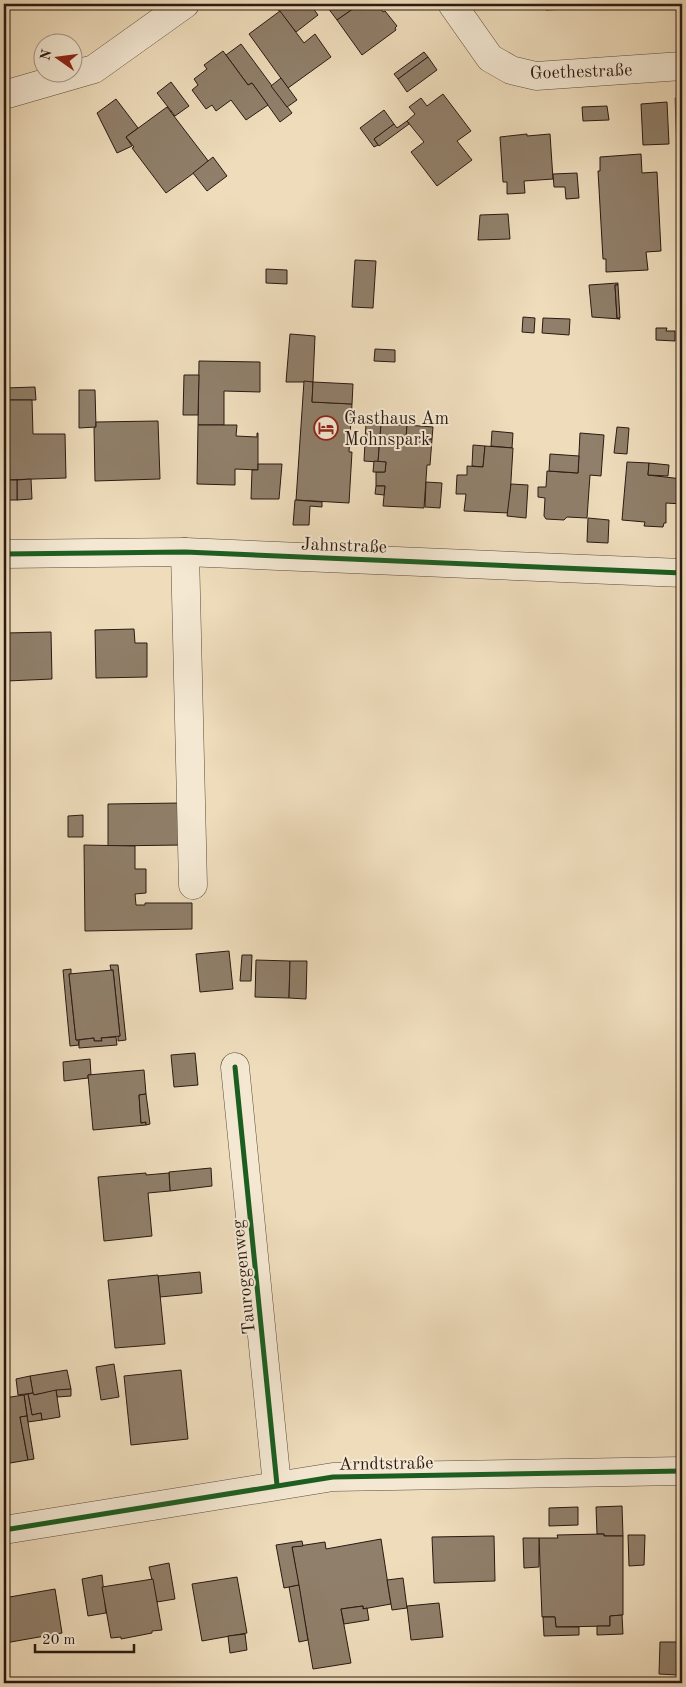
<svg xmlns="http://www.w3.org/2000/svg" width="686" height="1687" font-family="'Old Standard TT',serif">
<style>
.green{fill:#cdbb9e;stroke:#7c6a58}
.building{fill:#907f6a;stroke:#2b1a12}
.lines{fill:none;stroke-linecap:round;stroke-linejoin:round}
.minor-casing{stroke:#5c4a3c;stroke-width:29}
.minor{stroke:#f4e8d3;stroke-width:28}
.quiet{stroke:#8d6e63;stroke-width:4;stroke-dasharray:8 4;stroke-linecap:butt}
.cycleway-casing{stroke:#f4e8d3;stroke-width:8}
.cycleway{stroke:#1b5e20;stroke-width:5}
.labels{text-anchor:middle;stroke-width:4;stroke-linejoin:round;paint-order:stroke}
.street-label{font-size:18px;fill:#2b1a12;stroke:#f4e8d3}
.poi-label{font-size:18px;fill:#2b1a12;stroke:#f4e8d3;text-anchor:start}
</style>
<rect width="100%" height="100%" fill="#eedcbb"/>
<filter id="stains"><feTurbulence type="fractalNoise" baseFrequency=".004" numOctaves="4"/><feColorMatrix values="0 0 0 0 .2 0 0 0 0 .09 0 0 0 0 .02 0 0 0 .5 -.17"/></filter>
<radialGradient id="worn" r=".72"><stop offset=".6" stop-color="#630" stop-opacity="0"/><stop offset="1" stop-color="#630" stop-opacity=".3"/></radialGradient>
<g class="green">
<path d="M675 98H682V271Z"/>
<path d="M682 1272V1436L678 1437Z"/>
</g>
<g class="building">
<path d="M280 4H310L318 15 296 32 276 7Z"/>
<path d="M325 4H360L337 20Z"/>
<path d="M360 4H377L383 12 385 11 397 26 395 28 396 30 362 55 337 20Z"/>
<path d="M546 4H604V7L546 10Z"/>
<path d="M280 11 304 43 315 34 331 57 288 88 249 34Z"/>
<path d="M241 44 292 113 280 122 252 83 248 85 226 55Z"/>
<path d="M223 51 248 85 252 83 268 105 246 120 231 100 216 111 212 105 206 109 192 90 198 85 194 79 207 69 204 65Z"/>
<path d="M424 52 428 57 398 79 394 74Z"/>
<path d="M428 57 437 70 407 92 398 79Z"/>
<path d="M281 78 297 100 287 107 271 86Z"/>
<path d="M171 82 189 106 175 116 157 93Z"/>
<path d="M443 94 471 131 457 141 472 160 437 186 411 152 424 142 407 121 415 114 409 107 421 98 427 106Z"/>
<path d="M116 99 138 128 126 137 132 146 117 153 97 113Z"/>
<path d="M667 102 669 144 643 145 641 104Z"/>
<path d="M607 106 609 120 583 121 582 107Z"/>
<path d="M167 107 209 162 166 193 132 148 134 147 126 137Z"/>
<path d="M384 110 394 124 374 139 378 145 374 147 360 128Z"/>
<path d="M407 121 409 124 379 146 374 139 394 124 397 128Z"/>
<path d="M527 134V136L550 134 553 179 524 181 525 193 507 194V182H503L500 137Z"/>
<path d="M641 154 642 173 657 172 661 251 646 252 648 270 606 272V259H603L598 171H600V157Z"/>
<path d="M213 157 227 176 207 191 193 173Z"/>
<path d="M577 173 579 198 566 199 565 187H554L553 174Z"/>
<path d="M508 214 510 239 478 240 480 215Z"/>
<path d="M355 260 376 261 373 308 352 307Z"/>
<path d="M266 269 287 270V284L266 283Z"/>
<path d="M618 283V285H615L617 318 620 319 592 317 589 285Z"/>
<path d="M615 285H618L620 318H617Z"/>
<path d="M523 317 535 318 534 333 522 332Z"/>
<path d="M543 318 570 319 569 335 542 333Z"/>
<path d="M656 328H667L666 331H675V341L656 340Z"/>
<path d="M290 334 315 336 313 382H286Z"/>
<path d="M375 349 395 350V362L374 361Z"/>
<path d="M199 361 260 362V392L224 391V425H198Z"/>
<path d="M184 375H199L198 415H183Z"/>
<path d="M304 381 313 382 312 402 352 404 349 452H352L349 503 296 500Z"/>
<path d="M313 382 353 384 352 404 312 402Z"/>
<path d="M35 387 36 400H4V388Z"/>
<path d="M79 390H95L96 427 79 428Z"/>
<path d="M4 400H32L33 434H65L66 478 4 480Z"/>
<path d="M158 421 160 479 95 481 94 428 96 427V422Z"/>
<path d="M366 423 381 424 378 462 364 461Z"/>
<path d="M381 424 407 425 406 438 432 439 430 465H427L424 508 383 506 385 486H376V472H385L386 462H378Z"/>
<path d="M198 425H237L236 436 257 437V433H258V470L235 469V485L197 484Z"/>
<path d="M407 425 433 427 432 439 406 438Z"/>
<path d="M617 427 629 428 627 454 614 453Z"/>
<path d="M492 431 513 433 512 448 491 446Z"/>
<path d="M580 433 604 435 601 476 590 475 587 518 567 517 564 520 546 519 544 516 545 498 538 497V487H546L547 471 578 473Z"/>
<path d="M473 445 485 446 483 467 472 466Z"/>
<path d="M485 446 513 448 509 513 464 511 466 494H456L457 475H467V466L483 467Z"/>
<path d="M550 454 579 456 578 473 549 471Z"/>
<path d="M374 461 386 462 385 472H373Z"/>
<path d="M627 462 649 463 648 475 682 479V504L666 503V523H664L663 527 644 526 645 522 622 520Z"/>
<path d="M649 463 669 465 668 476 648 475Z"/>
<path d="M258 464H282L279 499H251L252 470H258Z"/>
<path d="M31 479 32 499 17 500V480Z"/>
<rect x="4" y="480" width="13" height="20"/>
<path d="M426 482 442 483 440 508 425 507Z"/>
<path d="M511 484 528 485 526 518 507 516Z"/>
<path d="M376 486H385L384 495 375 494Z"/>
<path d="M295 500 322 502V507L310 506 309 525H293Z"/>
<path d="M588 518 609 520 608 543 587 542Z"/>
<path d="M134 629 135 643H147V677L96 678 95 630Z"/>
<path d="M51 632 52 679 7 681V665H5L6 633Z"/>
<rect x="4" y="689" width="5" height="35"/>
<path d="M181 803 182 845 108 846V804Z"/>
<path d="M83 815V837H68V816Z"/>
<path d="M84 845 135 846V869H146V893L135 894 136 905H145V903H192V929L85 931Z"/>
<path d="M229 951 233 989 200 992 196 954Z"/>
<path d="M242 955H252L251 981H240Z"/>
<path d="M256 960 290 961 289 998 255 997Z"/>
<path d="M290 961H307L306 999 289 998Z"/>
<path d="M110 965H118L126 1040 118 1041V1036H120L113 970H111Z"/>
<path d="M71 969V974H69L76 1040H78L79 1045 70 1046 63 970Z"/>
<path d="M113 970 120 1036 101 1038 102 1041H94V1038L76 1040 69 974Z"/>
<path d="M116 1037 117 1045 79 1048V1040L94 1038V1041H102L101 1038Z"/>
<path d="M195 1053 198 1085 174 1087 171 1055Z"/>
<path d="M90 1059 91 1075H88V1078L64 1081 63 1062Z"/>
<path d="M144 1070 146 1094 139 1095 141 1123 146 1122V1125L93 1130 88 1075Z"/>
<path d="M146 1094 150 1124 146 1125V1122L141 1123 139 1095Z"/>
<path d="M211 1168 212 1186 170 1191 169 1172Z"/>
<path d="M146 1173V1175L169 1173 170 1191 148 1193 152 1236 104 1241 98 1177Z"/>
<path d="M200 1272 202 1293 160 1297 158 1276Z"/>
<path d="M158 1275 165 1344 115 1348 108 1280Z"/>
<path d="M114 1364 119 1397 101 1400 96 1367Z"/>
<path d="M67 1370 71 1389 33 1395 30 1376Z"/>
<path d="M181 1370 188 1439 131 1445 124 1376Z"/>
<path d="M30 1376 33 1393 18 1395 16 1379Z"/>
<path d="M71 1389V1396L57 1397 56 1390Z"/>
<path d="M56 1390 60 1417 42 1420 41 1413 32 1415 28 1394 33 1393 34 1395Z"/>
<path d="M28 1394 32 1415 41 1413 42 1420 28 1422 24 1395Z"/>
<path d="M24 1395 27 1416 20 1417 28 1460 4 1464V1398Z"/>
<path d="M27 1416 34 1459 28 1460 20 1417Z"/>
<path d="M622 1506 623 1536H604V1534H597L596 1507Z"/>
<path d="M578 1507V1525L549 1526V1508Z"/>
<path d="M682 1532V1587H679L678 1533Z"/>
<path d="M604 1534V1536H623V1615L610 1616V1626L556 1627 555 1617H542L539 1538H558L557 1535Z"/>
<path d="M628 1535H645L644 1565 629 1566Z"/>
<path d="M494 1536 495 1581 434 1583 432 1537Z"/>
<path d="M523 1538H539V1567L524 1568Z"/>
<path d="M381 1539 391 1604 363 1609V1606L341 1609 351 1663 313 1669 292 1547 325 1542 326 1549Z"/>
<path d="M302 1541 303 1546 292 1547 299 1585 284 1588 276 1545Z"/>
<path d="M169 1563 175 1599 157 1602 149 1567Z"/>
<path d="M102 1575 106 1613 88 1616 82 1579Z"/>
<path d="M237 1577 247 1633 202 1641 192 1584Z"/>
<path d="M403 1578 407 1608 392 1610 387 1580Z"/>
<path d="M153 1579 162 1630 152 1631V1633L121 1639V1637L111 1638 102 1587Z"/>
<path d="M299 1585 308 1640 299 1642 289 1587Z"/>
<path d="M55 1589 62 1633 5 1643 4 1634V1598Z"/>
<path d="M439 1603 443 1637 411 1640 407 1606Z"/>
<path d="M363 1606V1609L367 1608 369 1620 344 1624 341 1609Z"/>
<path d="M622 1615 623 1634 597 1635V1626H610V1616Z"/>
<path d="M543 1617H555L556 1627H579V1635L544 1636Z"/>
<path d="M245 1634 247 1650 230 1653 228 1636Z"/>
<path d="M660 1642H679L678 1675 659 1674Z"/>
</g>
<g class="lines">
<g class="minor-casing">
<g id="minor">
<path d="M452 4 490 58 511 70 536 76 682 66"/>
<path d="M4 95 94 69 185 4"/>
<path d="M185 552 193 885"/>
<path d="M4 554 185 552 682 573"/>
<path d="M235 1067 277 1485"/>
<path d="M4 1530 333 1477 682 1471"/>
</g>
</g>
<use href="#minor" class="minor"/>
<path class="quiet" d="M680 66 682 111"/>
<g class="cycleway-casing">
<g id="cycleway">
<path d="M4 554 185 552 682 573"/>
<path d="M235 1067 277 1485"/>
<path d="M4 1530 333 1477 682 1471"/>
</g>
</g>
<use href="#cycleway" class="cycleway"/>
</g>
<defs>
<g id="hotel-ring" transform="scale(1.25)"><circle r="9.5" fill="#f4e8d3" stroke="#8f2418" stroke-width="1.5"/><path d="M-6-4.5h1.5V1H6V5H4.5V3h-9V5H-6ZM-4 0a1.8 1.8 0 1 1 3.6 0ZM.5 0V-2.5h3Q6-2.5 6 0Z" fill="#8f2418"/></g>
</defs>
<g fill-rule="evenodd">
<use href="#hotel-ring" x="326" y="428"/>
</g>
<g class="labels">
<g class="street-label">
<text transform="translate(581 71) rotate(-2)" y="6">Goethestraße</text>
<text transform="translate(344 545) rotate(2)" y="6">Jahnstraße</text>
<text transform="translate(243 1277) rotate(-96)" y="6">Tauroggenweg</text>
<text transform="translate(386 1463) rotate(-1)" y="6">Arndtstraße</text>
</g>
<g class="poi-label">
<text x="344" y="424">Gasthaus Am<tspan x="344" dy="21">Mohnspark</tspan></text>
</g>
</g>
<rect width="686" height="1687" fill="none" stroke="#eedcbb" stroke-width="20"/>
<rect x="5" y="5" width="676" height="1677" fill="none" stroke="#2b1a12" stroke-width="2.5"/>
<rect x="10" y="10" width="666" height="1667" fill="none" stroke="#2b1a12"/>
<g transform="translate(58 58) rotate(284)"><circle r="24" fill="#f4e8d3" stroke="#a49686"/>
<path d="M0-4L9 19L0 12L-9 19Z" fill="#8f2418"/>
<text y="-8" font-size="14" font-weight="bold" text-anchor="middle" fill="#2b1a12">N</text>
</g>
<path d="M35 1644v8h99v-8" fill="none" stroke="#2b1a12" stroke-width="2.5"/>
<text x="42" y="1644" font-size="15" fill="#2b1a12" stroke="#f4e8d3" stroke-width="4" paint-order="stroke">20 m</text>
<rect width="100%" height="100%" filter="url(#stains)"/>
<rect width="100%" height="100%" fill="url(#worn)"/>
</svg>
